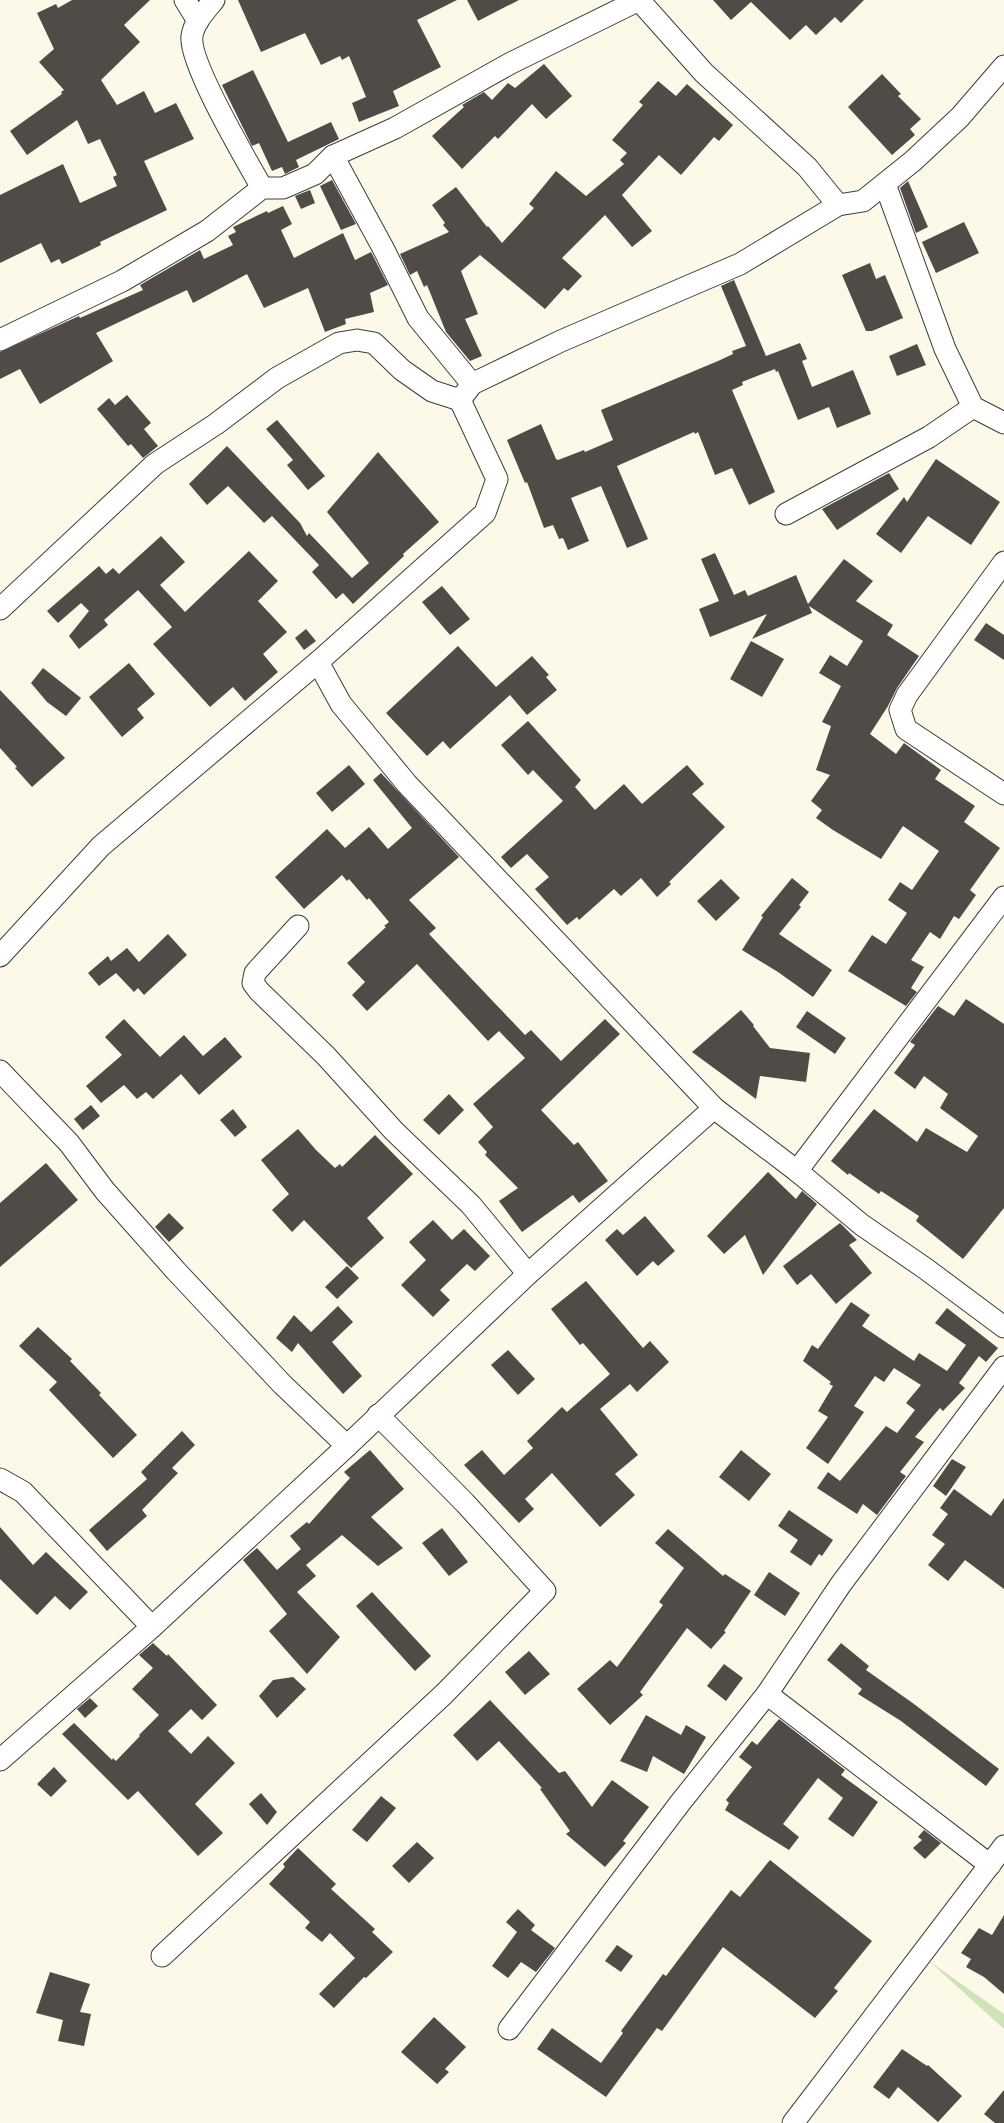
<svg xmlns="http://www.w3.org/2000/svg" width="1004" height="2123" font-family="'Roboto Serif',serif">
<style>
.grass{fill:#cee4b6}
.building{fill:#514b47}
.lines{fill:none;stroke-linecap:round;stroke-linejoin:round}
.minor-casing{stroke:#3d3d3d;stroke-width:23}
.minor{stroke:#fff;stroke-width:21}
</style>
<rect width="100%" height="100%" fill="#fdf9e8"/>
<path class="grass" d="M929 1961 1004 2014V2029Z"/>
<g class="building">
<path d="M72 0H150L124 25 140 42 101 80 117 105 144 91 155 113 176 103 194 139 144 161 167 210 100 242 101 245 62 264 59 259 51 263 41 243 0 263V195L63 164 80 203 117 186 113 177 117 175 100 139 88 144 77 120 27 155 10 131 62 94 61 92 64 90 39 62 54 49 37 13 56 4 58 8Z"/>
<path d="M238 0H457L417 20 441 67 393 91 399 106 359 122 352 103 366 97 349 56 342 60 340 56 321 65 305 33 261 52Z"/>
<path d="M467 0H519L478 21Z"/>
<path d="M713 0H864L841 23 835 17 816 35 806 25 790 40 751 2 731 20Z"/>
<path d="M544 64 572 96 546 119 532 104 498 139 495 136 462 169 432 136 464 107 462 105 484 92 492 100 508 83 515 88Z"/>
<path d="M253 70 288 142 331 122 339 139 296 160 299 167 285 174 282 167 272 171 259 143 252 146 222 85Z"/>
<path d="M882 74 901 94 898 96 921 119 910 129 915 135 892 155 848 107Z"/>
<path d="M658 81 676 96 687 84 733 125 719 141 714 137 681 175 659 155 622 195 652 231 632 247 605 215 562 258 582 276 568 291 564 288 545 309 480 255 461 271 478 314 465 319 482 356 470 361 446 332 427 285 424 287 417 271 410 275 400 254 449 232 443 225 445 223 432 205 456 187 487 227 488 226 502 243 534 208 529 204 556 171 586 196 624 164 620 160 627 153 612 140 643 105 639 102Z"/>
<path d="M332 180 356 224 341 230 320 186Z"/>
<path d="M908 181 928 227 916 233 900 188Z"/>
<path d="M310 190 315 203 301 209 295 196Z"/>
<path d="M283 206 292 224 281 230 294 258 343 233 355 260 371 252 388 285 370 293 374 312 345 319 346 324 325 332 308 288 264 308 247 274 193 303 187 290 96 333 113 361 40 404 20 369 0 379V352L79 316 80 318 143 290 140 285 200 250 204 259 233 245 228 236 236 232 233 227 267 211 268 213Z"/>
<path d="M964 222 979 253 936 273 922 242Z"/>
<path d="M870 263 876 279 885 275 903 318 872 331H866L842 275Z"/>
<path d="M734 280 766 356 800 343 807 359 802 361 812 387 853 370 871 414 837 428 829 407 798 420 778 371 776 372 775 369 742 382 743 385 732 390 775 492 749 505 732 468 715 475 698 432 695 434 694 432 617 466 648 539 627 548 601 486 571 498 589 541 568 550 563 538 559 539 553 525 544 528 527 482 525 483 507 440 541 424 556 459 558 460 584 450 585 452 613 440 601 410 718 361 733 354 732 351 746 346 721 286Z"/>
<path d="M917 344 926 365 897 376 889 356Z"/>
<path d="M127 395 151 423 144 429 158 446 143 458 131 444 128 446 97 409 109 398 115 405Z"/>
<path d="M277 420 325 476 308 490 287 465 293 460 266 429Z"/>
<path d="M227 446 300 523 307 536 309 533 352 578 369 563 327 512 378 452 439 522 403 554 404 556 353 604 343 593 336 599 312 572 319 565 272 516 264 523 228 486 207 505 189 484Z"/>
<path d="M936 459 1000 502 971 545 928 516 901 553 876 534 904 497 907 502Z"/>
<path d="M889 473 899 489 837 530 822 509Z"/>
<path d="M161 536 185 562 160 585 185 612 249 551 278 581 258 601 287 632 263 654 278 672 245 701 233 687 210 707 153 644 172 627 138 590 104 620 108 625 79 649 69 636 89 611 81 603 58 623 47 611 99 566 106 574 113 568 119 574Z"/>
<path d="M715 553 734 595 745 590 748 596 796 575 808 604 844 559 873 581 856 601 893 625 887 635 919 656 897 688 888 706 870 734 896 754 904 743 941 770 935 779 975 806 964 822 1000 848 970 890 976 895 959 919 954 916 940 939 930 932 911 960 924 967 911 988 917 992 906 1006 848 971 872 935 886 944 907 913 888 900 900 882 912 890 939 851 903 826 881 859 833 830 816 818 822 810 811 801 830 775 816 770 831 726 822 722 841 686 819 673 830 655 847 666 863 641 809 606 812 613 752 639 767 614 710 637 699 609 719 601 701 559Z"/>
<path d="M442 586 470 619 450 635 422 602Z"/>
<path d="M986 623 1004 635V660L974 640Z"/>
<path d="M306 629 316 641 304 650 295 638Z"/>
<path d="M751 641 784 659 762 697 730 679Z"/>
<path d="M458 646 496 687 532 656 549 675 546 677 557 690 527 715 510 695 450 749 443 741 427 756 386 713Z"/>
<path d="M129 663 155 694 137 709 144 718 122 737 89 697Z"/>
<path d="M43 668 81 698 66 716 47 702 31 683Z"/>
<path d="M0 690 65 758 32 787 15 768 17 767 0 748Z"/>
<path d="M528 721 581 780 575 787 595 810 624 784 642 804 687 765 704 784 692 794 725 827 669 882 671 884 657 897 641 878 621 896 614 889 579 920 577 917 567 925 535 889 549 877 527 854 511 868 501 857 563 801 533 770 528 775 501 745Z"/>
<path d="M349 765 365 784 332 812 316 793Z"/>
<path d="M381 773 459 857 409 900 436 928 429 934 525 1035 531 1030 561 1061 605 1019 620 1034 541 1110 574 1145 578 1142 608 1181 579 1203 573 1195 522 1232 499 1201 518 1188 485 1155 487 1152 478 1142 493 1127 473 1104 525 1058 499 1031 488 1041 417 964 367 1011 352 995 365 982 347 963 386 927 384 926 389 922 369 898 367 900 349 879 347 881 342 875 304 909 275 877 327 829 345 848 369 827 388 849 412 828 373 780Z"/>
<path d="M792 878 809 892 799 905 801 907 779 934 832 970 813 997 778 972 742 950 763 917 761 916Z"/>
<path d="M721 879 740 898 716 921 697 901Z"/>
<path d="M168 934 187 955 144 995 138 988 134 992 116 973 99 986 88 973 108 956 111 961 127 948 139 962Z"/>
<path d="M966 999 1004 1024V1208L963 1259 916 1221 919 1216 881 1191 879 1194 849 1173 848 1175 831 1161 874 1109 917 1142 926 1128 967 1152 978 1136 940 1108 948 1094 924 1076 915 1089 894 1073 915 1045 910 1042 938 1006 954 1016Z"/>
<path d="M741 1010 754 1025 753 1026 770 1048 810 1053 806 1082 760 1076 756 1099 692 1052Z"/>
<path d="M807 1011 846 1038 835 1054 796 1027Z"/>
<path d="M124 1019 160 1057 184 1035 203 1056 225 1037 242 1057 199 1095 181 1074 153 1099 146 1092 137 1099 124 1085 101 1103 86 1086 122 1055 105 1037Z"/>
<path d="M449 1094 464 1110 439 1135 423 1120Z"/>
<path d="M91 1105 100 1116 83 1130 74 1119Z"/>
<path d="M233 1109 247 1127 235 1137 220 1120Z"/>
<path d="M298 1129 316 1150 335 1168 340 1164 342 1167 375 1135 413 1174 367 1218 384 1238 351 1268 304 1220 292 1232 272 1210 289 1194 261 1160Z"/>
<path d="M46 1163 78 1200 0 1267V1203Z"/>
<path d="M768 1172 796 1199 802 1191 817 1204 763 1275 745 1235 724 1254 707 1236Z"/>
<path d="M169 1213 184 1228 169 1242 155 1227Z"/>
<path d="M645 1216 675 1251 658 1266 653 1261 637 1276 605 1240 617 1229 623 1235Z"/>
<path d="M433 1220 452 1240 464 1229 490 1256 475 1271 467 1264 440 1290 450 1300 433 1317 401 1285 426 1260 409 1242Z"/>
<path d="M840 1223 857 1240 849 1245 872 1273 836 1304 811 1274 797 1285 783 1266Z"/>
<path d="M347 1266 359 1278 337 1299 325 1287Z"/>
<path d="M586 1281 643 1348 650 1341 669 1362 637 1392 630 1384 600 1409 638 1455 615 1474 635 1495 600 1527 552 1473 525 1499 534 1509 519 1523 464 1465 482 1450 504 1475 533 1448 527 1441 562 1407 567 1412 610 1374 583 1343 580 1345 551 1309Z"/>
<path d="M851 1302 870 1315 862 1326 914 1361 919 1353 947 1371 966 1345 935 1323 947 1308 998 1348 986 1362 979 1356 959 1383 965 1388 943 1411 940 1408 915 1437 924 1442 900 1472 906 1476 877 1515 863 1504 857 1514 817 1488 828 1472 840 1481 886 1426 897 1433 915 1410 906 1403 921 1385 894 1368 884 1382 875 1376 854 1406 864 1412 828 1464 806 1448 828 1417 818 1411 833 1386 829 1384 831 1382 803 1361 812 1345 818 1349Z"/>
<path d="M338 1306 353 1322 332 1342 362 1376 343 1394 298 1343 292 1352 276 1338 294 1315 311 1332Z"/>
<path d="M38 1327 72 1359 70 1361 101 1393 99 1395 137 1435 113 1458 49 1390 57 1382 19 1346Z"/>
<path d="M508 1350 535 1379 518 1395 491 1365Z"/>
<path d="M182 1431 195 1445 172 1468 178 1473 142 1510 147 1516 107 1551 89 1530 147 1479 141 1472Z"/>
<path d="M370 1450 404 1489 371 1517 403 1548 378 1566 342 1535 306 1565 316 1576 297 1592 340 1637 307 1674 269 1631 287 1614 243 1560 257 1548 277 1570 301 1549 290 1536 307 1522 309 1524 350 1478 344 1472Z"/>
<path d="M741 1450 771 1474 749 1501 719 1477Z"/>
<path d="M952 1459 966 1467 946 1496 933 1486Z"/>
<path d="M954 1489 991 1516 1004 1498V1589L965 1560 948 1581 928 1565 945 1544 932 1535 948 1514 940 1508Z"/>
<path d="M789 1510 833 1540 822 1556 819 1554 811 1566 790 1552 798 1540 778 1526Z"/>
<path d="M0 1527 33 1565 46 1552 88 1592 70 1610 55 1596 37 1615 0 1579Z"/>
<path d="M442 1528 468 1562 449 1576 422 1543Z"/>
<path d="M668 1529 723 1576 725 1574 751 1591 724 1631 726 1632 711 1649 687 1628 640 1692 643 1695 610 1725 577 1689 610 1660 617 1667 663 1605 659 1602 684 1568 655 1543Z"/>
<path d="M769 1572 800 1593 785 1616 754 1595Z"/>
<path d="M372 1592 431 1656 415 1671 356 1606Z"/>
<path d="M153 1643 167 1656 168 1654 217 1705 202 1720 191 1709 168 1731 191 1754 208 1736 235 1763 195 1804 223 1833 198 1856 138 1791 128 1800 62 1734 74 1723 112 1760 113 1758 116 1761 140 1736 139 1735 159 1715 132 1689 153 1668 139 1655Z"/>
<path d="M841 1643 869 1666 866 1670 914 1704 999 1769 986 1786 901 1721 858 1694 862 1689 827 1660Z"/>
<path d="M529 1651 550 1674 525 1695 505 1672Z"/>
<path d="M724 1664 743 1678 726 1701 707 1686Z"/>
<path d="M293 1677 306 1689 277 1718 259 1696 273 1680Z"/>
<path d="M90 1698 98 1706 85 1718 77 1709Z"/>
<path d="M490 1700 559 1773 565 1771 592 1807 612 1780 649 1807 623 1841 626 1843 605 1867 566 1834 570 1831 540 1789 542 1788 499 1741 477 1761 453 1735Z"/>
<path d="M646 1715 681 1735 686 1725 706 1737 684 1774 653 1756 647 1772 620 1761Z"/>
<path d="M779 1719 845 1770 841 1775 878 1802 853 1837 828 1819 843 1798 818 1778 783 1824 799 1837 789 1850 725 1810 729 1803 726 1800 752 1767 739 1757 752 1741 757 1745Z"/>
<path d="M54 1767 67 1781 51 1797 37 1784Z"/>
<path d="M261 1793 277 1812 267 1825 249 1804Z"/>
<path d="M381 1796 396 1808 367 1842 352 1830Z"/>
<path d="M924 1830 941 1843 925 1859 913 1848 922 1840 918 1837Z"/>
<path d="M417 1842 434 1858 409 1883 392 1866Z"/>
<path d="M298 1848 336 1884 331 1889 375 1929 372 1932 393 1952 366 1978 364 1977 334 2008 319 1994 355 1958 330 1933 322 1942 305 1928 310 1922 269 1884 285 1867 283 1864Z"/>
<path d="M770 1860 872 1941 834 1988 838 1991 815 2018 723 1947 662 2031 657 2028 606 2097 537 2049 552 2028 601 2063 623 2033 621 2031 663 1974 666 1976 731 1890 740 1897Z"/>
<path d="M518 1909 535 1925 531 1930 555 1948 536 1972 521 1962 508 1978 492 1966 517 1932 506 1922Z"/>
<path d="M1004 1915V1994L984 1977 966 1967 971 1959 961 1953 979 1928 992 1935Z"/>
<path d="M617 1945 633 1956 621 1972 605 1961Z"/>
<path d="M50 1972 90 1984 80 2012 91 2014 84 2046 58 2041 63 2020 36 2013Z"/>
<path d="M434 2017 466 2047 445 2069 449 2072 437 2084 401 2052Z"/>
<path d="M902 2049 927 2066 928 2065 962 2096 938 2122 898 2087 889 2099 873 2087Z"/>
<path d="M1004 2090V2123H995L984 2114Z"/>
</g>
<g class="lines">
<g class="minor-casing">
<g id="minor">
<path d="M185 0 198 21"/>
<path d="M214 0C206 10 194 22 192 36 188 62 247 161 262 188"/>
<path d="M639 0 704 73 807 167 838 205"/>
<path d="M333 156 383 248 418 318 472 384"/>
<path d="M885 184 945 349 973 407 1004 423"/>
<path d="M0 340 122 281 207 231 262 188H283L315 174 333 156 395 128 511 63 639 0"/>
<path d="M786 514 929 437 973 407"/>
<path d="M1004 562 907 695 900 710 906 729 1004 794"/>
<path d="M0 609 155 464 216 424 277 378 339 343 357 340 374 343 402 370 432 391 460 400 472 384 561 341 740 264 838 205 863 201 913 161 960 117 1004 66"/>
<path d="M318 662 341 704 407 784 714 1108 797 1171 862 1225 926 1269 1004 1327"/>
<path d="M298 926 255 973 253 983 259 991 326 1056 394 1131 471 1205 528 1274"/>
<path d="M0 956 101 846 318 662 485 513 497 479 460 400"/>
<path d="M0 1071 69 1143 105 1191 176 1271 282 1384 347 1446"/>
<path d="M797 1171 1004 897"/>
<path d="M0 1479 23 1492 152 1627"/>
<path d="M767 1694 990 1865"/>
<path d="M0 1760 152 1627 347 1446 528 1274 714 1108"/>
<path d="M162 1956 444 1694 545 1591 465 1503 378 1415"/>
<path d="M509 2029 680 1803 767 1694 841 1584 1004 1367"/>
<path d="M793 2123 1004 1846"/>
</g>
</g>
<use href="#minor" class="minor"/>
</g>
</svg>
